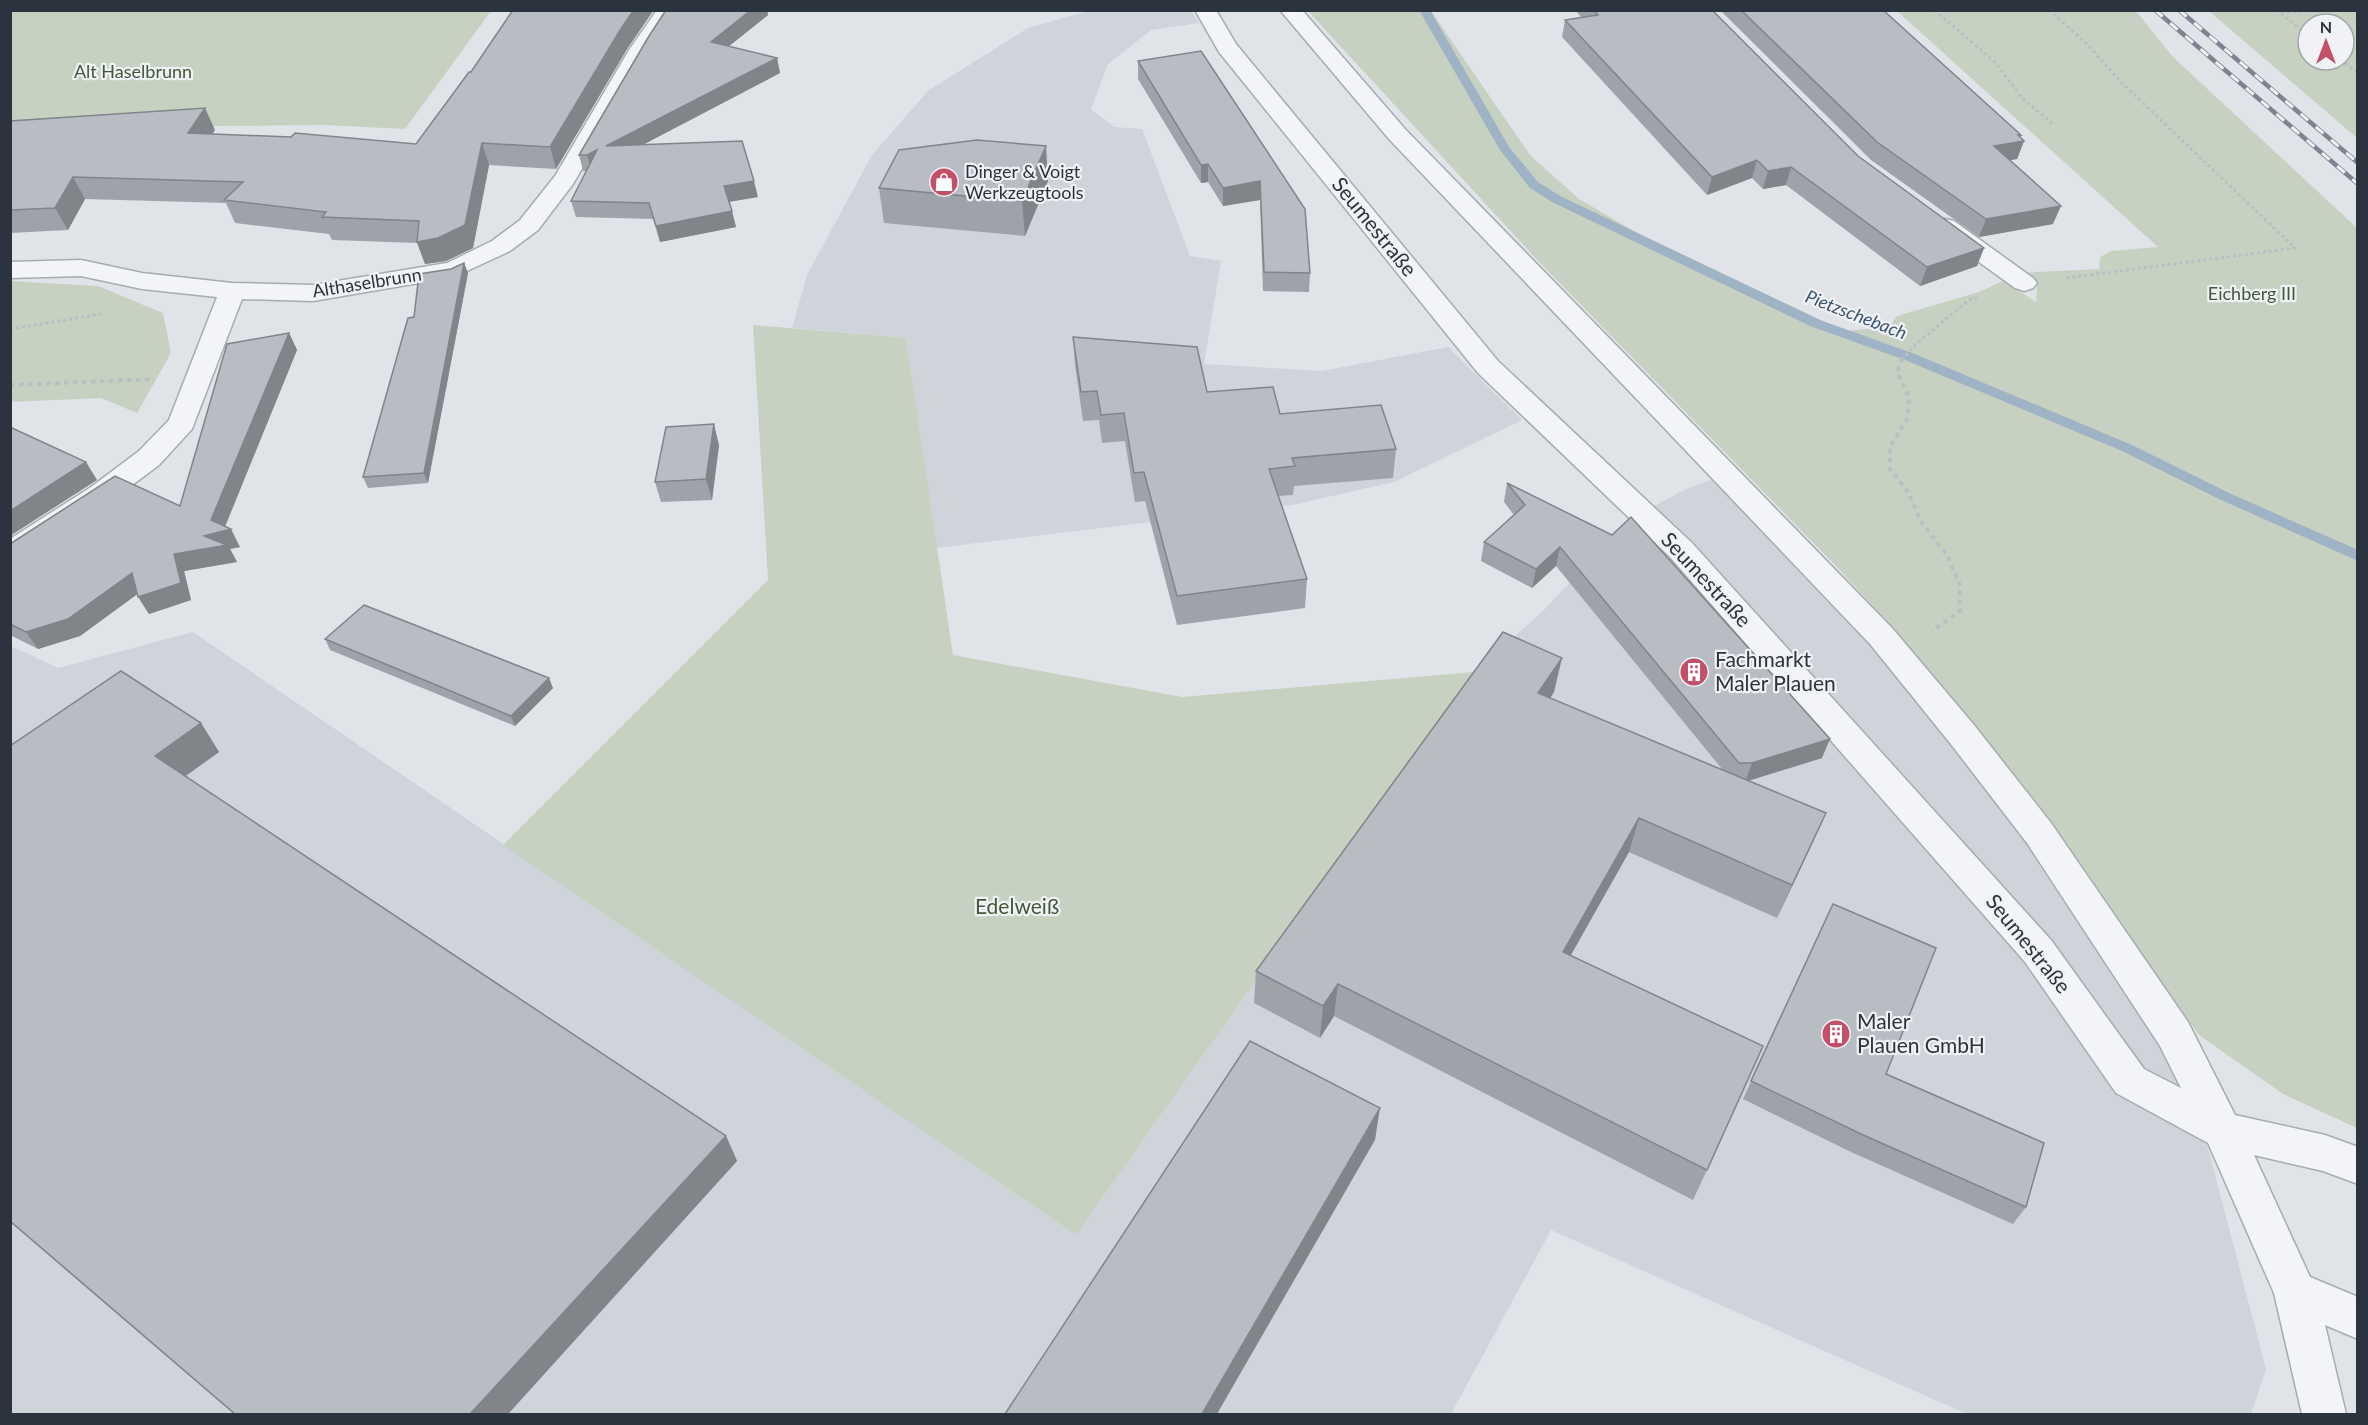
<svg xmlns="http://www.w3.org/2000/svg" width="2368" height="1425" font-family="Lato,sans-serif">
<style>
.built{fill:#cfd3da}
.green{fill:#c7d1c2;fill-rule:evenodd}
.lines{fill:none;stroke-linecap:round;stroke-linejoin:round}
.stream{fill:#9eb3c5;fill-rule:evenodd}
.minor-casing{stroke:#a6abb2;stroke-width:3}
.path-far1{stroke:#bbbec3;stroke-width:3;stroke-dasharray:3 3;stroke-linecap:butt}
.path{stroke:#bbbec3;stroke-width:4;stroke-dasharray:4.5 4.5;stroke-linecap:butt}
.minor{fill:#f3f4f7;fill-rule:evenodd}
.rail-casing{stroke:#7b8490;stroke-width:4.5}
.rail{stroke:#f0f2f6;stroke-width:3;stroke-dasharray:10;stroke-linecap:butt}
.wall{fill:#9ea3a9}
.shaded-wall{fill:#818489}
.building{fill:#b8bdc4;stroke:#818489;stroke-width:1.5}
.labels{text-anchor:middle;stroke-width:4.5;stroke-linejoin:round;paint-order:stroke}
.far-park-label{font-size:18px;fill:#415939;stroke:#f0f2f6}
.far-poi-label{font-size:18px;fill:#2a333e;stroke:#f0f2f6;text-anchor:start}
.far-street-label{font-size:18px;fill:#2a333e;stroke:#f0f2f6}
.far-water-label{font-size:18px;font-style:italic;fill:#38546f;stroke:#f0f2f6}
.street-label{font-size:21px;fill:#2a333e;stroke:#f0f2f6}
.poi-label{font-size:21px;fill:#2a333e;stroke:#f0f2f6;text-anchor:start}
.park-label{font-size:21px;fill:#415939;stroke:#f0f2f6}
</style>
<rect width="100%" height="100%" fill="#e0e4e8"/>
<g class="built">
<path d="M1088 11H1191L1199 23 1151 30 1108 64 1091 109 1114 127 1142 129 1190 256 1221 261 1204 364 1322 371 1448 347 1522 420 1394 482 1292 505 936 548 906 338 792 328 807 275 872 155 928 91 1028 28Z"/>
<path d="M1718 477 1861 630 2021 833 2157 1038 2208 1148 2266 1369 2251 1414H1967L1551 1230 1451 1414H11V646L58 668 193 632 1076 1235 1474 672 1544 610 1627 521 1684 490Z"/>
</g>
<g class="green">
<path d="M11 11H491L405 129 324 125 219 126 112 135H11Z"/>
<path d="M1308 11H1431L1530 155 1579 199 1639 234 1844 331 1889 327 1897 316 1979 292 2003 281 2036 302 2037 286 2019 273 2099 269 2100 257 2111 251 2158 247 1897 11H2136L2173 57 2357 228V1128L2283 1094 2199 1035 1980 731 1890 625 1837 567 1540 263Z"/>
<path d="M2209 11H2357V138ZM2308 24H2344V60H2308Z"/>
<path d="M11 281 98 286 163 313 171 353 137 413 101 398 11 402Z"/>
<path d="M753 325 906 338 953 655 1182 697 1474 672 1076 1235 503 845 768 580Z"/>
</g>
<g class="lines">
<path class="stream" d="M1419 10H1430L1509 147 1538 182 1560 196 1820 320 1915 354 2132 445 2229 493 2358 550V561L2219 499 2122 451 1905 360 1810 326 1552 202 1530 188 1500 150Z"/>
<g class="minor-casing">
<g id="minor">
<path d="M657 10H678L651 50 573 184 538 230 510 251 454 277 313 301 242 299 192 429 159 465 111 501 21 560 10 563V539L91 487 139 451 169 420 217 297 142 289 81 276 10 278V262L81 260 142 273 232 283 313 285 447 263 492 241 520 220 555 176 629 50Z"/>
<path d="M1195 10H1216L1236 44 1498 361 1692 543 2051 940 2144 1069 2181 1088 2160 1046 2027 843 1950 743 1870 644 1389 139 1280 10H1302L1405 129 1892 628 1974 725 2051 823 2188 1022 2235 1115 2325 1135 2358 1147V1184L2323 1171 2254 1155 2310 1277 2358 1297V1339L2325 1325 2346 1414H2302L2274 1293 2208 1143 2116 1093 2025 962 1670 557 1478 373 1219 52Z"/>
<path d="M1945 219 1954 221 2033 278 2037 283 2033 288 2024 291 2015 288 1936 231 1933 226 1936 221Z"/>
</g>
</g>
<g class="path-far1">
<path d="M1934 10 1995 62 2022 98 2054 125"/>
<path d="M2049 10 2086 43 2122 83 2295 248 2066 278"/>
<path d="M2276 10 2308 35"/>
<path d="M2281 13 2319 10"/>
<path d="M2340 60 2358 73"/>
<path d="M10 329 101 314"/>
<path d="M1902 360 1915 345 1969 300 1977 298"/>
</g>
<g class="path">
<path d="M1903 359 1899 363 1898 374 1909 397 1907 419 1890 447V469L1908 492 1922 523 1947 555 1959 583 1960 611 1932 631"/>
<path d="M10 385 154 379"/>
</g>
<use href="#minor" class="minor"/>
<g class="rail-casing">
<g id="rail">
<path d="M2155 10 2358 184"/>
<path d="M2179 10 2358 163"/>
</g>
</g>
<use href="#rail" class="rail"/>
</g>
<g class="wall">
<path d="M666 10H767L768 15 728 47 777 58 780 73 644 144 758 197 729 202 736 227 660 242 653 219 576 217 571 201 586 171H583L579 155Z"/>
<path d="M1575 10H1712L1858 156 1984 248 1977 266 1920 286 1786 185 1763 189 1752 178 1707 195 1562 37 1565 20 1581 17Z"/>
<path d="M1720 10H1883L2021 135 2020 137 2024 141 2017 159 2010 160 2053 224 1979 237 1871 160Z"/>
<path d="M653 11 627 49 556 169 489 165 473 248 446 261 425 264 417 243 332 240 329 234 235 223 226 203 85 199 68 230 10 233V121L215 130 212 134 291 137 416 144 471 72Z"/>
<path d="M1201 51 1310 273 1309 292 1263 291 1260 200 1223 206 1208 182 1201 183 1138 79V61Z"/>
<path d="M1048 181 1025 236 884 223 879 188Z"/>
<path d="M464 263 468 273 428 483 368 488 363 477 414 317 451 269Z"/>
<path d="M289 333 297 350 225 527 240 547 230 549 237 562 184 571 191 600 149 614 137 594 80 636 38 649 10 635V544L180 506Z"/>
<path d="M1073 337 1207 392 1396 449 1393 478 1294 486 1293 495 1278 496 1307 579 1305 608 1177 625 1145 501 1135 502 1125 441 1102 443 1099 420 1083 421 1075 365Z"/>
<path d="M719 445 712 500 661 502 655 482Z"/>
<path d="M1507 483 1822 758 1749 780 1811 846 1777 918 1629 852 1570 956 1707 1170 1693 1200 1334 1016 1320 1038 1254 1003 1256 971 1554 692 1550 698 1722 769 1556 566 1532 588 1481 561 1484 542 1514 515 1504 502Z"/>
<path d="M325 639 553 688 515 726 330 650Z"/>
<path d="M201 723 219 752 186 776 726 1136 737 1161 508 1414H234L10 1222V746Z"/>
<path d="M1833 904 1886 1074 2026 1207 2013 1224 1851 1152 1743 1099Z"/>
</g>
<g class="shaded-wall">
<path d="M634 10 653 11 627 49 556 169 550 147 622 27Z"/>
<path d="M751 10H767L768 15 714 58 711 42Z"/>
<path d="M777 58 780 73 610 162 606 146Z"/>
<path d="M205 108 215 130 198 155 188 133Z"/>
<path d="M2018 135H2021L2018 142 2024 141 2017 159 1987 164 1994 146Z"/>
<path d="M482 143 489 165 473 248 446 261 425 264 417 242Z"/>
<path d="M1046 146 1048 181 1025 236 1022 201Z"/>
<path d="M597 150 592 172 587 155Z"/>
<path d="M1757 160 1752 178 1707 195 1712 177Z"/>
<path d="M1208 164V182L1201 183V165Z"/>
<path d="M1791 167 1786 185 1763 189 1768 171Z"/>
<path d="M73 177 85 199 68 230 55 208Z"/>
<path d="M754 181 758 197 727 202 724 186Z"/>
<path d="M1260 181V200L1223 206V188Z"/>
<path d="M2061 206 2053 224 1979 237 1986 219Z"/>
<path d="M732 211 736 227 660 242 656 226Z"/>
<path d="M1984 248 1977 266 1920 286 1927 267Z"/>
<path d="M464 263 468 273 428 483 424 473Z"/>
<path d="M289 333 297 350 223 531 231 529 240 547 230 549 237 562 184 571 191 600 149 614 138 597 174 554 204 536Z"/>
<path d="M714 424 719 445 712 500 706 479Z"/>
<path d="M86 462 97 480 10 536V511Z"/>
<path d="M1560 547 1556 566 1532 588 1536 569Z"/>
<path d="M132 573 143 590 80 636 38 649 26 632Z"/>
<path d="M1562 658 1554 692 1531 727 1538 693Z"/>
<path d="M549 678 553 688 515 726 511 716Z"/>
<path d="M201 723 219 752 174 784 155 756Z"/>
<path d="M1830 739 1822 758 1745 782 1752 763Z"/>
<path d="M1826 813 1811 846 1777 918 1792 885Z"/>
<path d="M1639 818 1629 852 1554 985 1563 952Z"/>
<path d="M1338 984 1334 1016 1320 1038 1323 1006Z"/>
<path d="M1380 1108 1375 1140 1217 1414H1202Z"/>
<path d="M726 1136 737 1161 508 1414H470Z"/>
</g>
<g class="building">
<path d="M513 10H634L622 27 550 147 482 143 465 225 438 238 417 242 419 221 322 217 326 212 224 200 243 182 73 177 55 208 10 210V121L205 108 188 133 291 137 295 133 416 144 469 72H471Z"/>
<path d="M666 10H751L711 42 777 58 606 146 742 141 754 181 724 186 732 211 656 226 649 203 571 201 597 150 587 155H579L649 36Z"/>
<path d="M1594 10H1712L1858 156 1984 248 1927 267 1791 167 1768 171 1757 160 1712 177 1565 20 1598 15Z"/>
<path d="M1741 10H1883L2021 135H2018L2024 141 1994 146 2061 206 1986 219 1877 142Z"/>
<path d="M1201 51 1305 209 1310 273 1264 272 1260 181 1223 188 1208 164 1201 165 1138 61Z"/>
<path d="M977 140 1046 146 1022 201 879 188 899 150Z"/>
<path d="M464 263 424 473 363 477 408 318 414 317 419 274 451 269Z"/>
<path d="M289 333 211 520 231 529 204 536 227 545 174 554 181 583 138 597 132 573 68 619 26 632 10 624V544L115 476 180 506 227 344Z"/>
<path d="M1073 337 1197 347 1207 392 1273 387 1280 414 1381 405 1396 449 1292 458 1295 466 1269 469 1307 579 1177 596 1144 472 1134 473 1124 413 1101 415 1097 391 1081 392Z"/>
<path d="M714 424 706 479 655 482 666 427Z"/>
<path d="M12 428 86 462 10 511V429Z"/>
<path d="M1507 483 1612 535 1631 517 1830 739 1752 763H1739L1560 547 1536 569 1484 542 1525 505Z"/>
<path d="M364 605 549 678 511 716 325 639Z"/>
<path d="M1503 632 1562 658 1538 693 1826 813 1792 885 1639 818 1563 952 1763 1046 1707 1170 1338 984 1323 1006 1256 971Z"/>
<path d="M121 671 201 723 155 756 726 1136 470 1414H235L10 1221V746Z"/>
<path d="M1833 904 1936 948 1886 1074 2044 1143 2026 1207 1861 1134 1751 1081Z"/>
<path d="M1250 1041 1380 1108 1202 1414H1005Z"/>
</g>
<defs>
<g id="shop-disc" transform="scale(1.5)"><circle r="9.5" fill="#c34f68" stroke="#f0f2f6"/><path d="M-5-2.5h2.3a2.7 3.5 0 0 1 5.4 0H5L5.5 6h-11ZM-1.5-2.5h3a1.5 2.3 0 0 0-3 0Z" fill="#fff"/></g>
<g id="building-disc" transform="scale(1.5)"><circle r="9.5" fill="#c34f68" stroke="#f0f2f6"/><path d="M-4-6H4V6H1V3H-1V6H-4ZM-2.5-4.3h1.7v1.8h-1.7ZM.8-4.3h1.7v1.8H.8ZM-2.5-1h1.7V.8h-1.7ZM.8-1h1.7V.8H.8Z" fill="#fff"/></g>
</defs>
<g fill-rule="evenodd">
<use href="#shop-disc" x="944" y="182"/>
<use href="#building-disc" x="1694" y="672"/>
<use href="#building-disc" x="1836" y="1034"/>
</g>
<g class="labels">
<g class="far-park-label">
<text x="133" y="78">Alt Haselbrunn</text>
<text x="2252" y="300">Eichberg III</text>
</g>
<g class="far-poi-label">
<text x="965" y="178">Dinger &amp; Voigt<tspan x="965" dy="21">Werkzeugtools</tspan></text>
</g>
<g class="far-street-label">
<text transform="translate(367 283) rotate(-9)" y="6">Althaselbrunn</text>
</g>
<g class="far-water-label">
<text transform="translate(1856 315) rotate(21)" y="6">Pietzschebach</text>
</g>
<g class="street-label">
<text transform="translate(1374 227) rotate(51)" y="7">Seumestraße</text>
<text transform="translate(1706 580) rotate(47)" y="7">Seumestraße</text>
<text transform="translate(2028 944) rotate(51)" y="7">Seumestraße</text>
</g>
<g class="poi-label">
<text x="1715" y="667">Fachmarkt<tspan x="1715" dy="24">Maler Plauen</tspan></text>
<text x="1857" y="1029">Maler<tspan x="1857" dy="24">Plauen GmbH</tspan></text>
</g>
<g class="park-label">
<text x="1017" y="914">Edelweiß</text>
</g>
</g>
<rect width="2368" height="1425" fill="none" stroke="#2a333e" stroke-width="24"/>
<g transform="translate(2326 42)"><circle r="28" fill="#f0f2f6" stroke="#a1a6ac" stroke-width="1.5"/>
<path d="M0-4.5L10 22L0 15L-10 22Z" fill="#c34f68"/>
<text y="-9" font-size="16" font-weight="bold" text-anchor="middle" fill="#2a333e">N</text>
</g>
</svg>
